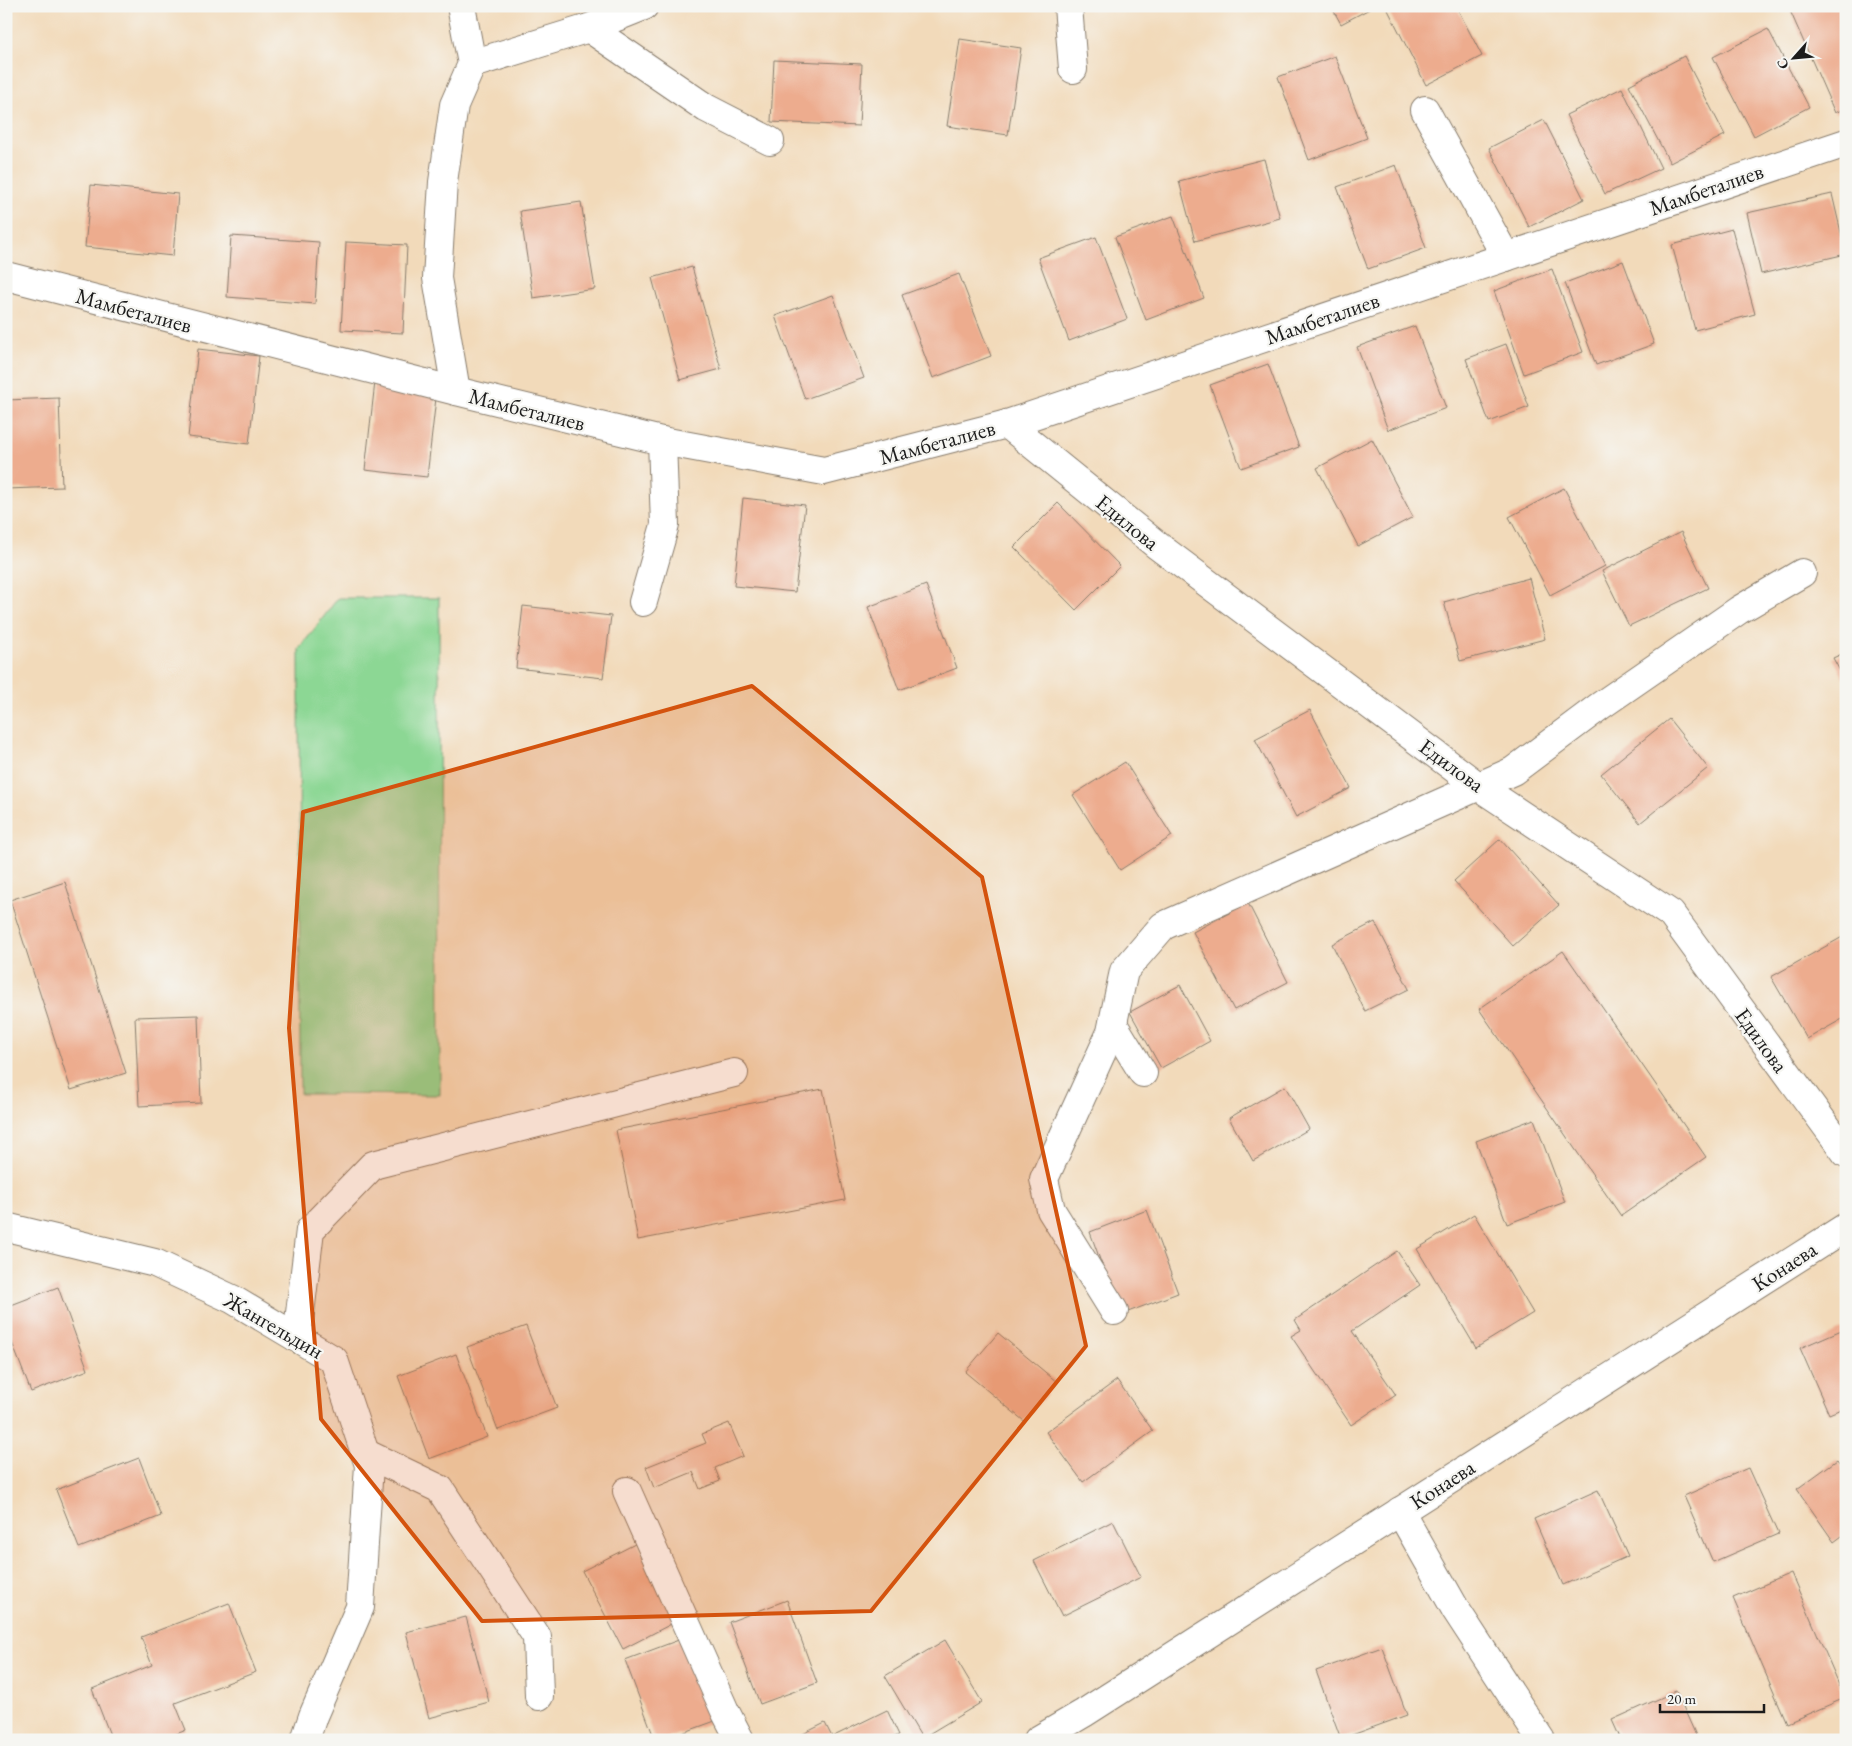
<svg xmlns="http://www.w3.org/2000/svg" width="1852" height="1746" font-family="'EB Garamond',serif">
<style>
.pitch{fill:#8cd794;stroke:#547a58}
.building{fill:#edac8e}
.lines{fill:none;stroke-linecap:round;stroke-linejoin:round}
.street-casing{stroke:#877b6b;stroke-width:30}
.secondary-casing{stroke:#877b6b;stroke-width:30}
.street{stroke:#fff;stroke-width:28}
.secondary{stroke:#fff;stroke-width:28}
.marked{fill:#d4530e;fill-opacity:0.2;stroke:#d4530e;stroke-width:4;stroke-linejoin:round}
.labels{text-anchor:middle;stroke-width:4.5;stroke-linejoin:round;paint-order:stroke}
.street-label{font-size:22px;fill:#1c1c1c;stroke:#f6f6f2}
</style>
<rect width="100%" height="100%" fill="#f6f6f2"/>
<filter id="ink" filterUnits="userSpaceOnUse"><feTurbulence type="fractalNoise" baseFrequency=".02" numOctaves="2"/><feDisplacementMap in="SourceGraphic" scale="10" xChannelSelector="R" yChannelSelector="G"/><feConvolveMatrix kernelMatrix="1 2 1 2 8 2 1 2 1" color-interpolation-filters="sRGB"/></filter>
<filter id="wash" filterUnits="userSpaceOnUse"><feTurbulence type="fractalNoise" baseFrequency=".0096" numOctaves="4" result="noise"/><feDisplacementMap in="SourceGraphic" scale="20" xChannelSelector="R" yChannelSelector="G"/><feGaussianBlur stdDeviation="1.12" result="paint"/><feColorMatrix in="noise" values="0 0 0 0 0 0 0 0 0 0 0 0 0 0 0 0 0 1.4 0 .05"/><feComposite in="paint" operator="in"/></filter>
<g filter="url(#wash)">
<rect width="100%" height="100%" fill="#f2daba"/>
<path class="pitch" d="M338 598H439L440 1095 300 1094 299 649Z"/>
<g id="blocks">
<g class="building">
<path d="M1331 6H1375L1341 24Z"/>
<path d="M1386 6H1456L1482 56 1426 85Z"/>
<path d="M1788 6H1846V108L1835 113Z"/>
<path d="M1768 29 1809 107 1754 136 1713 57Z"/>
<path d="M960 39 1021 48 1008 135 947 126Z"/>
<path d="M1335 56 1367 138 1309 160 1278 77Z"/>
<path d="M1684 56 1725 135 1670 163 1629 85Z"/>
<path d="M774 60 862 64 859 126 771 122Z"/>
<path d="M1622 88 1661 168 1605 194 1566 115Z"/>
<path d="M1544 120 1584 199 1529 227 1489 148Z"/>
<path d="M1264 159 1280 218 1195 241 1179 181Z"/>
<path d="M1396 165 1426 248 1368 269 1337 187Z"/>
<path d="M91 185 178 194 173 256 85 247Z"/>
<path d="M1832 194 1846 254 1761 274 1747 213Z"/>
<path d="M581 202 595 289 533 298 520 211Z"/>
<path d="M1173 216 1204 298 1146 320 1115 237Z"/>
<path d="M1732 229 1755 314 1695 330 1672 245Z"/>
<path d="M231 236 319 242 315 304 227 297Z"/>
<path d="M1096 237 1127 319 1069 341 1038 258Z"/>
<path d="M346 242 407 245 403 333 341 330Z"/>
<path d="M1623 261 1654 344 1596 365 1565 283Z"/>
<path d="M692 267 721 369 680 380 652 278Z"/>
<path d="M1552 269 1583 352 1524 374 1494 291Z"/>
<path d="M959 274 991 356 933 378 902 295Z"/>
<path d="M833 295 864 378 805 399 775 316Z"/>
<path d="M1415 326 1446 408 1388 430 1357 347Z"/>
<path d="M1506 344 1529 407 1489 422 1466 359Z"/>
<path d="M198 349 259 356 249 444 188 437Z"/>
<path d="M1268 364 1299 447 1241 468 1210 385Z"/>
<path d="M375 382 437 389 427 477 365 470Z"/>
<path d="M59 398 62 487 6 489V400Z"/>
<path d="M1372 439 1413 517 1358 546 1317 468Z"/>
<path d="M1564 488 1605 566 1550 595 1509 517Z"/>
<path d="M743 498 805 505 795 592 734 586Z"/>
<path d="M1058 503 1120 566 1076 610 1014 547Z"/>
<path d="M1681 532 1708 588 1629 626 1602 571Z"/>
<path d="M1529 578 1545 639 1460 661 1444 602Z"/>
<path d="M926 585 957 668 899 690 868 607Z"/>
<path d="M523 606 611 616 603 678 516 668Z"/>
<path d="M1846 652V682L1833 658Z"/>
<path d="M1310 710 1351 788 1296 817 1255 739Z"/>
<path d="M1669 719 1708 768 1640 823 1601 774Z"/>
<path d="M1125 762 1172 836 1120 870 1073 795Z"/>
<path d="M1500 839 1559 905 1513 946 1454 881Z"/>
<path d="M65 882 126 1073 71 1090 10 900Z"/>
<path d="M1248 903 1288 982 1234 1010 1193 932Z"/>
<path d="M1375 922 1409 989 1365 1011 1332 944Z"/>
<path d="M1846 935V1017L1807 1039 1771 977Z"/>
<path d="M1563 951 1706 1157 1621 1216 1479 1009Z"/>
<path d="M1180 985 1210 1041 1161 1068 1130 1012Z"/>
<path d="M198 1015 201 1103 139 1106 135 1017Z"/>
<path d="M1285 1086 1309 1129 1253 1161 1229 1118Z"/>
<path d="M823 1089 845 1200 638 1240 616 1130Z"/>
<path d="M1534 1119 1565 1202 1507 1224 1476 1141Z"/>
<path d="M1147 1210 1178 1293 1120 1315 1090 1232Z"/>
<path d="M1474 1214 1533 1313 1476 1348 1417 1249Z"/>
<path d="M1397 1251 1420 1285 1352 1331 1396 1395 1351 1425 1291 1336 1301 1330 1295 1320Z"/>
<path d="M58 1287 88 1370 31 1392 6 1327V1307Z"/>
<path d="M526 1326 557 1408 498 1430 467 1347Z"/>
<path d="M1846 1328V1407L1829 1414 1800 1348Z"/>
<path d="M998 1333 1057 1382 1024 1421 965 1372Z"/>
<path d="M456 1354 487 1437 429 1459 398 1376Z"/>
<path d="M1117 1380 1153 1431 1083 1482 1046 1432Z"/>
<path d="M729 1423 743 1456 715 1468 720 1481 700 1489 693 1472 654 1488 646 1467 706 1443 702 1434Z"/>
<path d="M139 1458 161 1516 79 1548 56 1490Z"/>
<path d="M1837 1460 1846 1472V1533L1834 1542 1797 1489Z"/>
<path d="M1748 1468 1778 1534 1713 1562 1684 1496Z"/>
<path d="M1598 1490 1628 1556 1563 1585 1534 1519Z"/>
<path d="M1113 1521 1141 1577 1062 1616 1034 1561Z"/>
<path d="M637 1543 677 1621 623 1649 582 1571Z"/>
<path d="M1791 1573 1845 1698 1787 1723 1733 1598Z"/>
<path d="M787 1600 817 1683 760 1704 729 1622Z"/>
<path d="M229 1603 256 1672 175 1703 186 1730 162 1740H112L92 1689 152 1665 141 1637Z"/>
<path d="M466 1617 489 1702 429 1718 406 1632Z"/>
<path d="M684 1638 715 1721 663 1740H655L625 1660Z"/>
<path d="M945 1640 982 1702 922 1738 885 1676Z"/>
<path d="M1382 1647 1407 1715 1341 1739 1316 1671Z"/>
<path d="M1676 1691 1698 1740H1621L1612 1720Z"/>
<path d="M887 1710 899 1735 888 1740H791L825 1723 832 1737Z"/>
</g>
</g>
</g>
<g filter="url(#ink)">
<use href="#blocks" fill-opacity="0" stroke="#877b6b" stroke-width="1"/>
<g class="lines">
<g class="street-casing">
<g id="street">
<path d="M1068 6 1073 69"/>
<path d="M589 28 706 108 770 141"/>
<path d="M472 64 589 28 644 6"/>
<path d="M1425 110 1506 257"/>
<path d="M6 276 456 391 662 441 824 471 1007 424 1846 143"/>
<path d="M456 391 437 278 443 182 454 105 472 64 461 6"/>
<path d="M1007 424 1158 546 1478 786 1671 914 1846 1153"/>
<path d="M643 602 665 525 662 441"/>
<path d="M1113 1024 1143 1073"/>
<path d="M6 1227 155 1263 232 1299 334 1360 369 1465 360 1607 313 1716 305 1740"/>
<path d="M1114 1311 1051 1210 1044 1179 1111 1032 1124 971 1163 926 1513 771 1600 706 1739 610 1802 573"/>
<path d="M297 1338 310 1230 373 1165 734 1073"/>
<path d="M365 1453 440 1489 537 1637 539 1696"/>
<path d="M627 1491 725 1711 740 1740"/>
<path d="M1400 1511 1456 1610 1541 1740"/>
</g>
</g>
<g class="secondary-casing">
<path id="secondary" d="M1038 1740 1084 1713 1846 1227"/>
</g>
<use href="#street" class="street"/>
<use href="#secondary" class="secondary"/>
</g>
</g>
<path class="marked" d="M752 686 982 877 1086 1346 871 1611 482 1621 321 1419 289 1028 303 812Z"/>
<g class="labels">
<g class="street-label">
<text transform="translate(1706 189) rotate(-19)" y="8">Мамбеталиев</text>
<text transform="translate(134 310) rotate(15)" y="8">Мамбеталиев</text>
<text transform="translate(1322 318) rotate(-19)" y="8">Мамбеталиев</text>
<text transform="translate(527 409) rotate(14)" y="8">Мамбеталиев</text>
<text transform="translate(937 442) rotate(-15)" y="8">Мамбеталиев</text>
<text transform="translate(1128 522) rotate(39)" y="8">Едилова</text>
<text transform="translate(1452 765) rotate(36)" y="8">Едилова</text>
<text transform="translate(1762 1040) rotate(54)" y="8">Едилова</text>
<text transform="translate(1784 1266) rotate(-33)" y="8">Конаева</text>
<text transform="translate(274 1325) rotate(30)" y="8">Жангельдин</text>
<text transform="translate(1442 1484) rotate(-33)" y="8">Конаева</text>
</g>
</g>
<rect width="1852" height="1746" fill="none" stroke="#f6f6f2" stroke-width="25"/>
<g transform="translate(1794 58) rotate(243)" stroke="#f6f6f2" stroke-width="4" paint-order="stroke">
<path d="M0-4L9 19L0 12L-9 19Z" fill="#1c1c1c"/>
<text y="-8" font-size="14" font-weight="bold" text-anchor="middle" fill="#1c1c1c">С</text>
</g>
<path d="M1660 1704v8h104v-8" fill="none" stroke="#1c1c1c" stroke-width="2.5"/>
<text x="1667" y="1704" font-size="15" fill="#1c1c1c" stroke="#f6f6f2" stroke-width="4" paint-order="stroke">20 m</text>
</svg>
